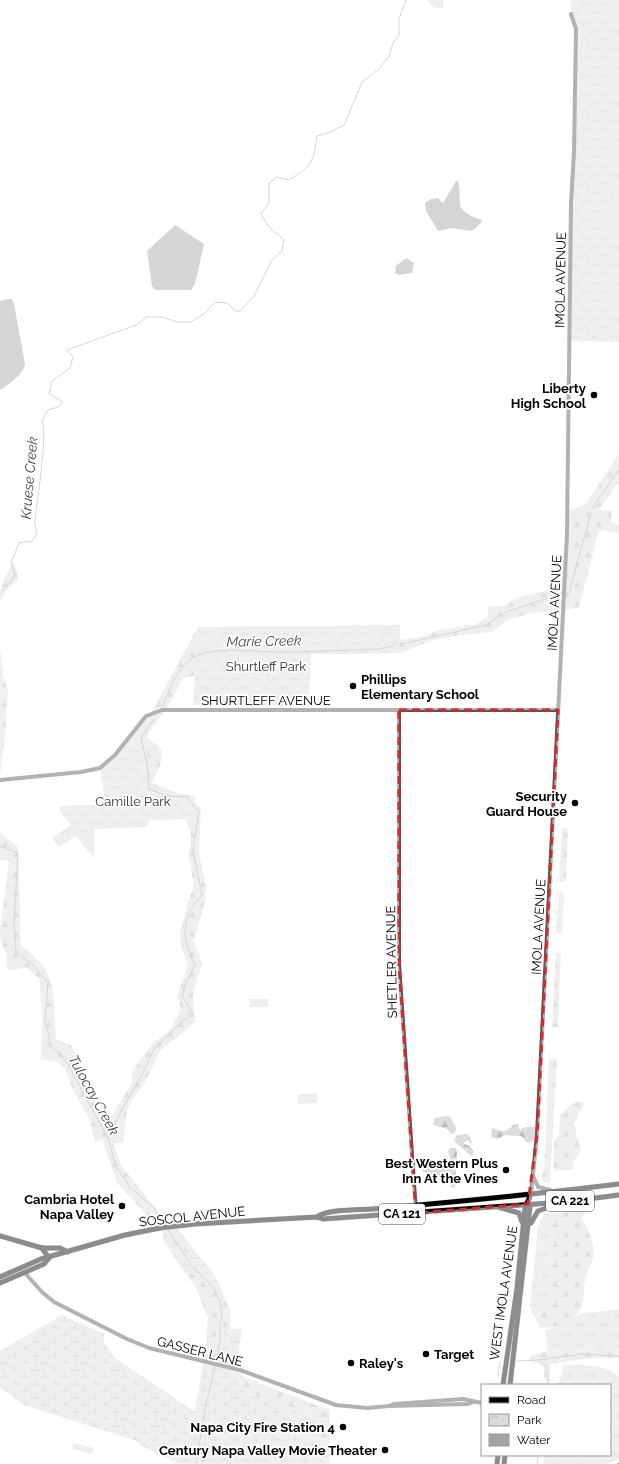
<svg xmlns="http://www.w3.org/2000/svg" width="619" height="1464" font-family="Raleway,sans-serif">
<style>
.grass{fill:url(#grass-tufts)}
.forest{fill:url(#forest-firs)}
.wetland{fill:url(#wetland-marsh)}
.park{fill:url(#park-crowns)}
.pitch{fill:#dcdcdc}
.water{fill:#a3a3a3}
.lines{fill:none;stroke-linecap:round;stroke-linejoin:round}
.stream{stroke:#a3a3a3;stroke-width:1}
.major-casing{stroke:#dbdbdb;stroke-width:6}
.minor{stroke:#555;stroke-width:4}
.major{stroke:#000;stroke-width:5}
.rail{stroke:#000;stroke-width:1;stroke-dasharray:6 2 1 2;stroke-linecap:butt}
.marked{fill:none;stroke:#d62828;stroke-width:3;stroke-dasharray:8 5;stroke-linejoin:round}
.poi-dot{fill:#000;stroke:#fff;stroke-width:1.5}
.labels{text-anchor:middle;stroke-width:3.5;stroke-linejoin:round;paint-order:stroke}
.shield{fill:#fff;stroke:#4c4c4c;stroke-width:1}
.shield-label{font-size:12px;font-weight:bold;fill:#000}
.street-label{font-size:13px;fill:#000;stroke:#fff}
.poi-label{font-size:13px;font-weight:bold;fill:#000;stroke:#fff;text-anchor:end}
.park-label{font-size:13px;fill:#333;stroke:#fff}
.water-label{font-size:14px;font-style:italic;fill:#444;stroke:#fff}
</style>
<defs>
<pattern id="grass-tufts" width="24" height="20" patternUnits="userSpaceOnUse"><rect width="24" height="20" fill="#dcdcdc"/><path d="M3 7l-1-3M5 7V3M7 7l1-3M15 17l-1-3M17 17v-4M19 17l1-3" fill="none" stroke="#bbb"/></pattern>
<pattern id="forest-firs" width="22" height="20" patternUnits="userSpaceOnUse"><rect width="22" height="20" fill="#dcdcdc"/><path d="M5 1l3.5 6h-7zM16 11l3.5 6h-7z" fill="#bbb"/></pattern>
<pattern id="wetland-marsh" width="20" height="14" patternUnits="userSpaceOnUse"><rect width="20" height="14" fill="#dcdcdc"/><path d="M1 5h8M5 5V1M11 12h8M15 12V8" fill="none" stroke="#bbb"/></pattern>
<pattern id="park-crowns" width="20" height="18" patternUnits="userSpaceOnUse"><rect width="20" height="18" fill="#dcdcdc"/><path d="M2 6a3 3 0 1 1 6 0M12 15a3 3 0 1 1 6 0" fill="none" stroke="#bbb"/></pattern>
</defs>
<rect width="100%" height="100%" fill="#fff"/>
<g class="grass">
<path d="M552 1212V1227L555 1235 550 1251 548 1272 552 1281V1289L536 1319 532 1314 530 1306 538 1226 544 1215Z"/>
<path d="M619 1309V1341L570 1352 548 1350 545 1331 567 1322 580 1314Z"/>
<path d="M564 1365C582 1365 605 1363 619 1377V1459L606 1464H543L545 1455H610V1385H558Z"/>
</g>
<g class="forest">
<path d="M427 0H443V9L433 7Z"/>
<path d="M619 453V484L616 485 599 510 612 511 611 522 619 525V533L602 530 598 533 579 608 532 613 508 620 492 632 460 635 433 640 400 653 310 654 183 678 166 710 146 736 163 751 160 766 152 783 180 794 195 796V803L201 808 199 852 206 887 205 902 194 941 202 964 193 992 195 1022 159 1052 147 1079 133 1099 127 1111 123 1142 113 1143 122 1167 169 1225 157 1226 117 1183 102 1139 95 1143 90 1120 73 1090 65 1069 57 1062 41 1059 42 1009 39 979 27 968 8 970 6 955 0 938V930L9 861 0 860V833L18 847 21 946C31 953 43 963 48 975 56 991 54 1021 56 1039L71 1045 78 1059 101 1115 110 1119 131 1084 133 1070 152 1044 169 1031 181 1009 177 996 188 964 182 949 180 934 187 905 194 886 189 856 191 832 185 819 151 820 148 823V827H99L94 829V858L76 836 59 847 53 838 71 825 60 811V806L106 805 100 768 107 763 125 740 151 713 198 627 294 626 373 643 421 637 439 630 475 625 487 617 489 607 503 606 516 598 549 590 565 575 568 511 586 504Z"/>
<path d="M14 561 18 579 5 592 0 602C0 588 5 574 14 561Z"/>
<path d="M0 647 3 676 8 690 5 735 0 776Z"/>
<path d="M562 827 568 829 566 881 559 882Z"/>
<path d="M559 892 564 893 562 932 556 935Z"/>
<path d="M556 953H561L558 1027H552Z"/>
<path d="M549 1059H557L550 1183 542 1182V1174L544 1171Z"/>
<path d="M574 1102H585L574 1124 581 1150 573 1162 574 1169 565 1171 554 1170V1141L559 1135 560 1115Z"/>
<path d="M447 1116 451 1118 456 1128 455 1133 451 1134 447 1129 433 1125 434 1118Z"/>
<path d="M514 1124H518L520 1130 524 1127H535V1140L527 1143 521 1136 504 1135 499 1139 491 1137 492 1128C501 1131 507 1134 514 1124Z"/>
<path d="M466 1134 469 1135 472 1142 470 1144 468 1140 463 1143 471 1147 474 1152 471 1156 455 1142 454 1139 458 1135Z"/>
<path d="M450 1148H456L457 1151 455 1187 453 1188 451 1186 449 1177C438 1176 425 1177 418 1166L427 1161 430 1166 434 1163V1160L449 1163 451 1161 448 1151Z"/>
<path d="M588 1209 581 1218C588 1229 593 1239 594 1252 594 1261 589 1267 586 1275 583 1285 585 1298 581 1308 576 1322 552 1330 539 1327L536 1319 552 1289V1281L548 1272 550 1251 555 1235 552 1227V1212Z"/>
<path d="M185 1273 216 1277 231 1312 230 1329H222L224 1340 205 1350 208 1318 196 1288Z"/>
<path d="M619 1341V1358H592L550 1364V1384L545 1380C543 1366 546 1365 530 1362L529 1358C535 1353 542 1354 548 1350L570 1352Z"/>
<path d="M243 1377 330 1410 329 1464 312 1451 307 1414 237 1390 239 1381Z"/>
</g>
<g class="wetland">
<path d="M178 1229 216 1277 185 1273 164 1242 162 1231Z"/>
<path d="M62 1315 104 1334V1343L115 1358 195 1412 205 1350 224 1340 221 1329H242L237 1363 243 1377 239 1381 237 1389 307 1414 312 1451 327 1464H178L140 1445 137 1441 24 1405C15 1400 9 1392 0 1388V1351Z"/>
</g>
<g class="park">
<path d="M571 0H619V342L569 341 576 29 571 14Z"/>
<path d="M400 625V653L311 654 309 695H295L294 706 193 705 198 627Z"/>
<path d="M131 733 147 751 148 777 152 783 180 794 195 796V818L151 820 148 823V827L94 829V858L76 836 59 847 53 838 71 825 60 811V806L106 805 100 768 107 763Z"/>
<path d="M73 1443 94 1448 92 1454 72 1449Z"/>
</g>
<g class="pitch">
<path d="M619 190V225L610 230 599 222 597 215 614 193Z"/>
<rect x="249" y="999" width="19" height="8"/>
<path d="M317 1093V1103L298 1104 297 1094Z"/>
</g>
<g class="water">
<path d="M456 181H458C463 205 452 210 482 220L481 223 472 231 451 228 438 231 426 211 425 203 431 199 438 198 443 203Z"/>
<path d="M175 225 204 244 195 284 191 290H155L152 286 147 251Z"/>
<path d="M406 258 414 263 412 273 399 275 395 273 396 266Z"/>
<path d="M8 299H12L14 304 25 364C23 375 11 382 2 389H0V301Z"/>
</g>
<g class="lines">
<g class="stream">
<path d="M592 508 619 470"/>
<path d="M0 593C10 583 19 577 11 563L19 543 32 541 37 534C36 529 34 524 35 519 37 504 48 428 42 421L48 410 58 407 63 402 49 394 52 381 70 368 73 357 67 350 136 325 147 317H161L178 322H191L204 314 215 302 227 303 235 311H240L254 296 272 260 282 251 284 240 269 227 261 214 269 203V183L277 177 289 180C312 166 314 161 317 136L331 132 344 125 362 82 380 68 389 56 393 43 399 35V19L406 0"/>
<path d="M566 593H569L591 513"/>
<path d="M402 644 486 625 506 612 563 593"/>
<path d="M163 706C169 689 177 668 193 658 215 645 254 652 278 652 312 652 345 650 379 649L394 646"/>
<path d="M0 846 18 853 14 924 16 951 33 965 48 983 45 1021 51 1045 66 1061 108 1138 116 1167 130 1187 154 1208 166 1226"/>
<path d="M108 1138 121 1111 141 1077 154 1049 185 1019 191 1010 182 996 186 982 195 965C186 948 181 929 190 910 193 905 198 899 202 895L193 850 199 811 186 797 169 796 149 789 147 763 141 738 155 718"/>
<path d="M167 1228 192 1266 213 1287 220 1301 222 1318 220 1322V1342L216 1363"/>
<path d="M539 1360 582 1354 619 1356"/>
<path d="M516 1361 539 1360 547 1367 548 1385"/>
<path d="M498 1375 500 1362"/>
<path d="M196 1464 204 1414 215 1366"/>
<path d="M537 1464 538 1455"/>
</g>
<g class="major-casing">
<g id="major">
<path d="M498 1207 519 1213 522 1222"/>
<path d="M317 1217C327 1209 359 1210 373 1209 455 1202 537 1194 619 1184"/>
<path d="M531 1223 538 1211 555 1205"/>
<path d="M0 1236 42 1248 49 1258"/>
<path d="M41 1248H60L68 1252"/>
<path d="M0 1277 41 1259 125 1235 160 1228 195 1224 317 1217 323 1219 564 1202 619 1195"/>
<path d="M0 1283 44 1264 49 1258"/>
<path d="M503 1385 517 1288 525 1208 531 1194"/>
<path d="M510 1385 530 1207 528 1204"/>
<path d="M497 1464 498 1455"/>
<path d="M504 1464 505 1455"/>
</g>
</g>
<g class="minor">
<path d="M399 710V964L416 1213"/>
<path d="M0 780 81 772 100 768 115 755 146 716 162 710H558"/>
<path d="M534 1178 538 1187 550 1190"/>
<path d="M531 1194 537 1135 567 533 571 203 574 152 576 29 571 14"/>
<path d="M24 1272 42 1292 54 1302 127 1339 149 1348 240 1370 336 1405 367 1408 389 1406 394 1404 463 1399 482 1403"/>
<path d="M390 1406 468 1404 473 1402"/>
</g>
<use href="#major" class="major"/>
<path class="rail" d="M617 1464 619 1463"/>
</g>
<path d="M0 0H619V1464H0ZM399 710H558L537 1135 528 1204 416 1213 399 964Z" fill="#fff" fill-opacity=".55" fill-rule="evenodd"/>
<path class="marked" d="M399 710H558L537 1135 528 1204 416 1213 399 964Z"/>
<g class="poi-dot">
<circle cx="594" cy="395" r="4"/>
<circle cx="353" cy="686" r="4"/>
<circle cx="575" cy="803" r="4"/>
<circle cx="506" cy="1170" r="4"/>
<circle cx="122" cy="1206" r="4"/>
<circle cx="426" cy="1354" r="4"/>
<circle cx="351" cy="1363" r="4"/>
<circle cx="343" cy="1427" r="4"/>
<circle cx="385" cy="1450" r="4"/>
</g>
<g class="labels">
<g class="shield">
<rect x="546" y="1191" width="48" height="20" rx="3"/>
<rect x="379" y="1204" width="46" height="20" rx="3"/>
</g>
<g class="shield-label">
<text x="570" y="1205">CA 221</text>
<text x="402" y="1218">CA 121</text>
</g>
<g class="street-label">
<text transform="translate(560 280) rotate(-89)" y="5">IMOLA AVENUE</text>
<text transform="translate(554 603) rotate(-87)" y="5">IMOLA AVENUE</text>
<text x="266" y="705">SHURTLEFF AVENUE</text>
<text transform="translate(538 927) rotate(-87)" y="5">IMOLA AVENUE</text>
<text transform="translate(391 962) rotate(-91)" y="5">SHETLER AVENUE</text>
<text transform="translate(192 1216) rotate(-6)" y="5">SOSCOL AVENUE</text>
<text transform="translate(503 1293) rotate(-82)" y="5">WEST IMOLA AVENUE</text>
<text transform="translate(200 1351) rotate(14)" y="5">GASSER LANE</text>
</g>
<g class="poi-label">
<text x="586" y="393">Liberty<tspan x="586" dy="15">High School</tspan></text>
<text x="361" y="684" text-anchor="start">Phillips<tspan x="361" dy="15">Elementary School</tspan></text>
<text x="567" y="801">Security<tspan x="567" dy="15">Guard House</tspan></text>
<text x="498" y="1168">Best Western Plus<tspan x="498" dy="15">Inn At the Vines</tspan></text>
<text x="114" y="1204">Cambria Hotel<tspan x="114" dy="15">Napa Valley</tspan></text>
<text x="434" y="1359" text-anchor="start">Target</text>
<text x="359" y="1368" text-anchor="start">Raley's</text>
<text x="335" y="1432">Napa City Fire Station 4</text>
<text x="377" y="1455">Century Napa Valley Movie Theater</text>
</g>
<g class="park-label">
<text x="266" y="671">Shurtleff Park</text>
<text x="133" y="806">Camille Park</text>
</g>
<g class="water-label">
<text transform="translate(29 478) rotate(-85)" y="5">Kruese Creek</text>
<text transform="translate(264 641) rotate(-1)" y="5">Marie Creek</text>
<text transform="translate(94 1095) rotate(61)" y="5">Tulocay Creek</text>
</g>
</g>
<rect x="481" y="1384" width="130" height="72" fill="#ffffff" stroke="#999999"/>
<rect x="489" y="1397" width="20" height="6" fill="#000000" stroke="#999999"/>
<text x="517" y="1404" font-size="12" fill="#000000">Road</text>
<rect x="489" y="1414" width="20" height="12" fill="url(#park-crowns)" stroke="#999999"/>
<text x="517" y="1424" font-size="12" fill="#000000">Park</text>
<rect x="489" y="1434" width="20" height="12" fill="#a3a3a3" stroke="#999999"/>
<text x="517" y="1444" font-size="12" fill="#000000">Water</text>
</svg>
